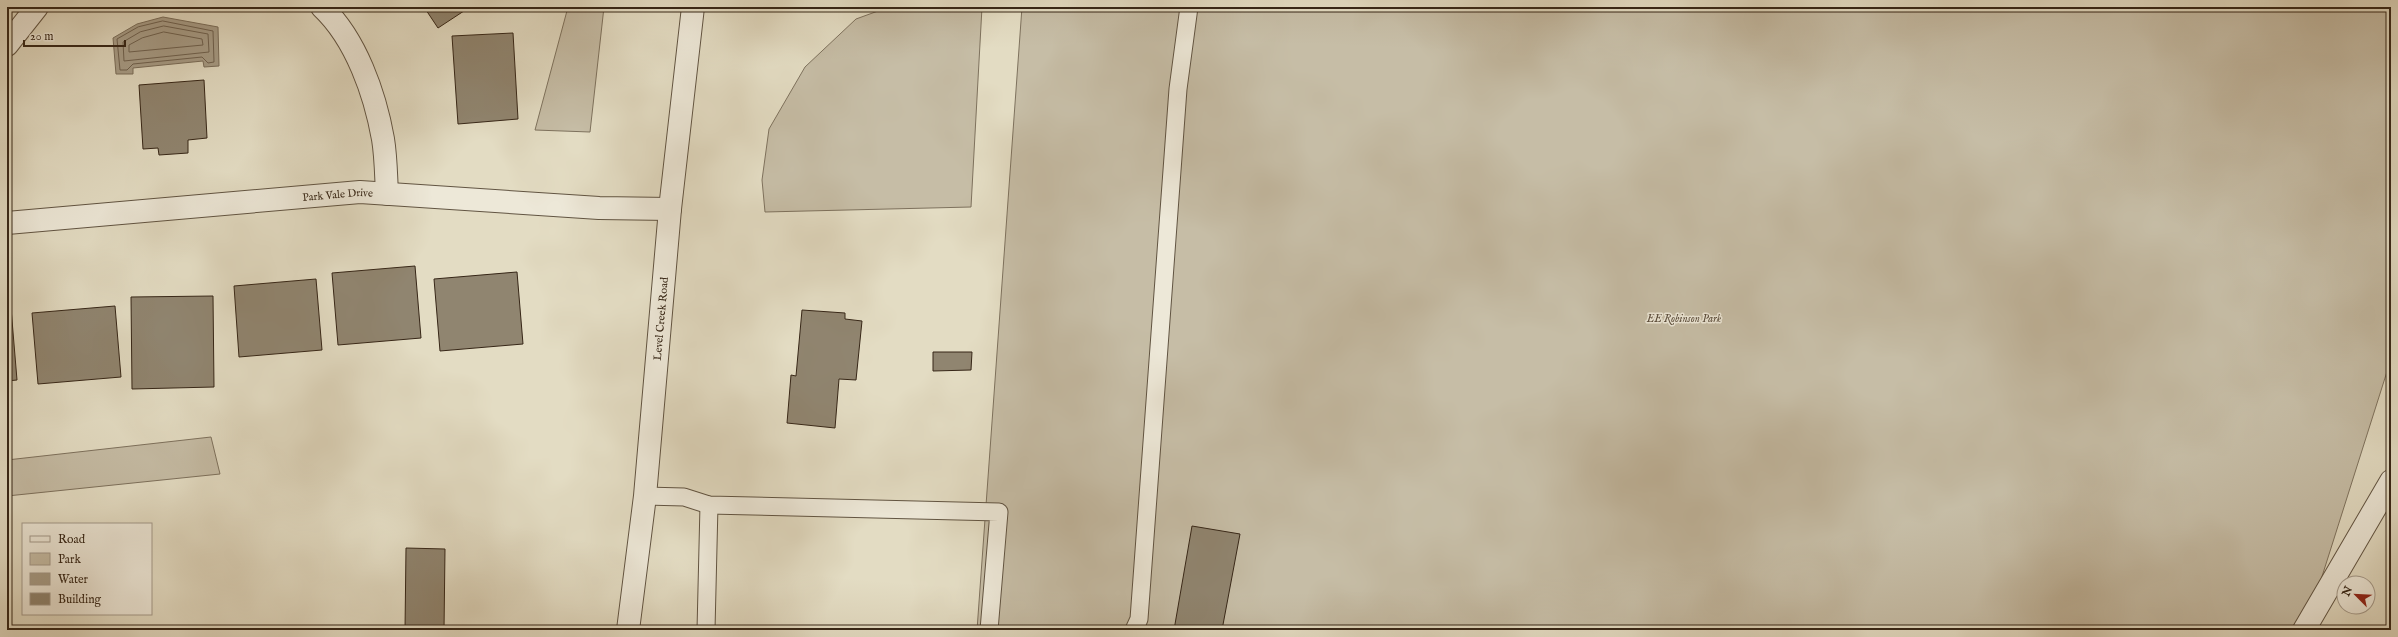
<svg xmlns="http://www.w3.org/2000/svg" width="2398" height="637" font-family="'IM FELL English',serif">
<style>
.green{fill:#c6bda6;stroke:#7e725e}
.water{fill:#a89e89;stroke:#7a6e5b}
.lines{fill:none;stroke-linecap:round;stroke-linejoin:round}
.shore{stroke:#6f6250;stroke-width:1}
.building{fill:#908570;stroke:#362617}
.service-casing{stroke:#615442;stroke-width:19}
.minor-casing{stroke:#615442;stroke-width:24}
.tertiary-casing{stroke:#615442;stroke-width:24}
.service{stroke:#ede8d8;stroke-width:17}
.minor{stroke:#ede8d8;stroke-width:22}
.tertiary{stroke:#ede8d8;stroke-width:22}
.labels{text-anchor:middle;stroke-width:3;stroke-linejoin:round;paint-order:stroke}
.street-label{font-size:11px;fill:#362617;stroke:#ede8d8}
.park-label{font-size:11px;font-style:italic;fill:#5a4c3b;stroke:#ede8d8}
</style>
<rect width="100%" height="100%" fill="#e3dcc3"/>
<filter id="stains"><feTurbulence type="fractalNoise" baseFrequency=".005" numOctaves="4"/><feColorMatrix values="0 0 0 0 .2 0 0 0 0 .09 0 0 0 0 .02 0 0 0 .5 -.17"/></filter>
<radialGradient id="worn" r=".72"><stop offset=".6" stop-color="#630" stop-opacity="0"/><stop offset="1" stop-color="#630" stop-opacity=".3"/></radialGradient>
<g class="green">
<path d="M568 7H604L590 132 535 130Z"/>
<path d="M889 7H982L971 207 765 212 762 180 769 129 805 67 856 19Z"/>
<path d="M1022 7H2391V359L2305 630H977Z"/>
<path d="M211 437 220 474 7 496V460Z"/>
</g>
<path class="water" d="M163 17 218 27 219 66 204 67 203 61 133 68V74H116L113 38 137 24Z"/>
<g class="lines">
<g class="shore">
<path d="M163 21 213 31 214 62 208 63 202 57 133 64 127 70H120L117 39 138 27Z"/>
<path d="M164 26 208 34 209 52 124 61 123 42 140 32Z"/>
<path d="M164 32 202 39 203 45 129 52V45L142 38Z"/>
</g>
</g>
<g class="building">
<path d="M424 7H470L438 28Z"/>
<path d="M513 33 518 119 458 124 452 36Z"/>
<path d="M204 80 207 138 188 140V153L159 155 158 148 143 149 139 85Z"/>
<path d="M415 266 421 338 338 345 332 273Z"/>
<path d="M517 272 523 344 440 351 434 279Z"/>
<path d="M316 279 322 350 239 357 234 286Z"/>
<path d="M213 296 214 387 132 389 131 297Z"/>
<path d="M115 306 121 377 38 384 32 313Z"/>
<path d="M11 308 17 380 7 381V309Z"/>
<path d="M802 310 845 313V319L862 321 856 380 839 379 835 428 787 423 791 375 796 376Z"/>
<path d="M933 352H972L971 370 933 371Z"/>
<path d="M1192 526 1240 534 1222 630H1174Z"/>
<path d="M406 548 445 549 444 630H405Z"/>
</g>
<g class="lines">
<g class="service-casing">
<g id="service">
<path d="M645 496 684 497 709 505 999 512 989 630"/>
<path d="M706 630 709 505"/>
<path d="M1134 630 1139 619 1178 89 1189 7"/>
</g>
</g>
<g class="minor-casing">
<g id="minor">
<path d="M322 7C356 39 375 94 383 139 386 157 386 176 387 194"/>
<path d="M7 45 37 7"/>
<path id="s1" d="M7 223 360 192 599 208 670 209"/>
<path d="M2304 630 2391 481"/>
</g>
</g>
<g class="tertiary-casing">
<g id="tertiary">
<path id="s2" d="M628 630 645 496 670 209 693 7"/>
</g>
</g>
<use href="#service" class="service"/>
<use href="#minor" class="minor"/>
<use href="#tertiary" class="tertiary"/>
</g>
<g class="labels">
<g class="street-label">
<text dy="4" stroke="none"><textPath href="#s1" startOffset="332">Park Vale Drive</textPath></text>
<text dy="4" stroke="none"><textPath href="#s2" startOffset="313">Level Creek Road</textPath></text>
</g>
<g class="park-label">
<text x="1684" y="322">EE Robinson Park</text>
</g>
</g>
<rect width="2398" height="637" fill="none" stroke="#e3dcc3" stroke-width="24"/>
<rect x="8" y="8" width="2382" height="621" fill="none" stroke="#362617" stroke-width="2"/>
<rect x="12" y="12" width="2374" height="613" fill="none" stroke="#362617"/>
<rect x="22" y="523" width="130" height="92" fill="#ede8d8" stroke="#a49a8b"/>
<rect x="30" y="536" width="20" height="6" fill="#ede8d8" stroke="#a49a8b"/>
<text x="58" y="543" font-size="12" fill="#362617">Road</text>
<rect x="30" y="553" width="20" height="12" fill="#c6bda6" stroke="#a49a8b"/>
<text x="58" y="563" font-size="12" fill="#362617">Park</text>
<rect x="30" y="573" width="20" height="12" fill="#a89e89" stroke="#a49a8b"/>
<text x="58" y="583" font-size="12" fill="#362617">Water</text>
<rect x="30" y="593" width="20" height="12" fill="#908570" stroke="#a49a8b"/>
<text x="58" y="603" font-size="12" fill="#362617">Building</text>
<g transform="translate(2356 595) rotate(294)"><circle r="19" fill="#ede8d8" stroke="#a49a8b"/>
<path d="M0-3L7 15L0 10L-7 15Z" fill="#8f2418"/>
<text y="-6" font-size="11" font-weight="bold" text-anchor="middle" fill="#362617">N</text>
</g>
<path d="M24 40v6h101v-6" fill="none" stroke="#362617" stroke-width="2"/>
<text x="30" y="40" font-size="12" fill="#362617" stroke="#ede8d8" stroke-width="3" paint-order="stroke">20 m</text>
<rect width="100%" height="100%" filter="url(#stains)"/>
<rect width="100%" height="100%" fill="url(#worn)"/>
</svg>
